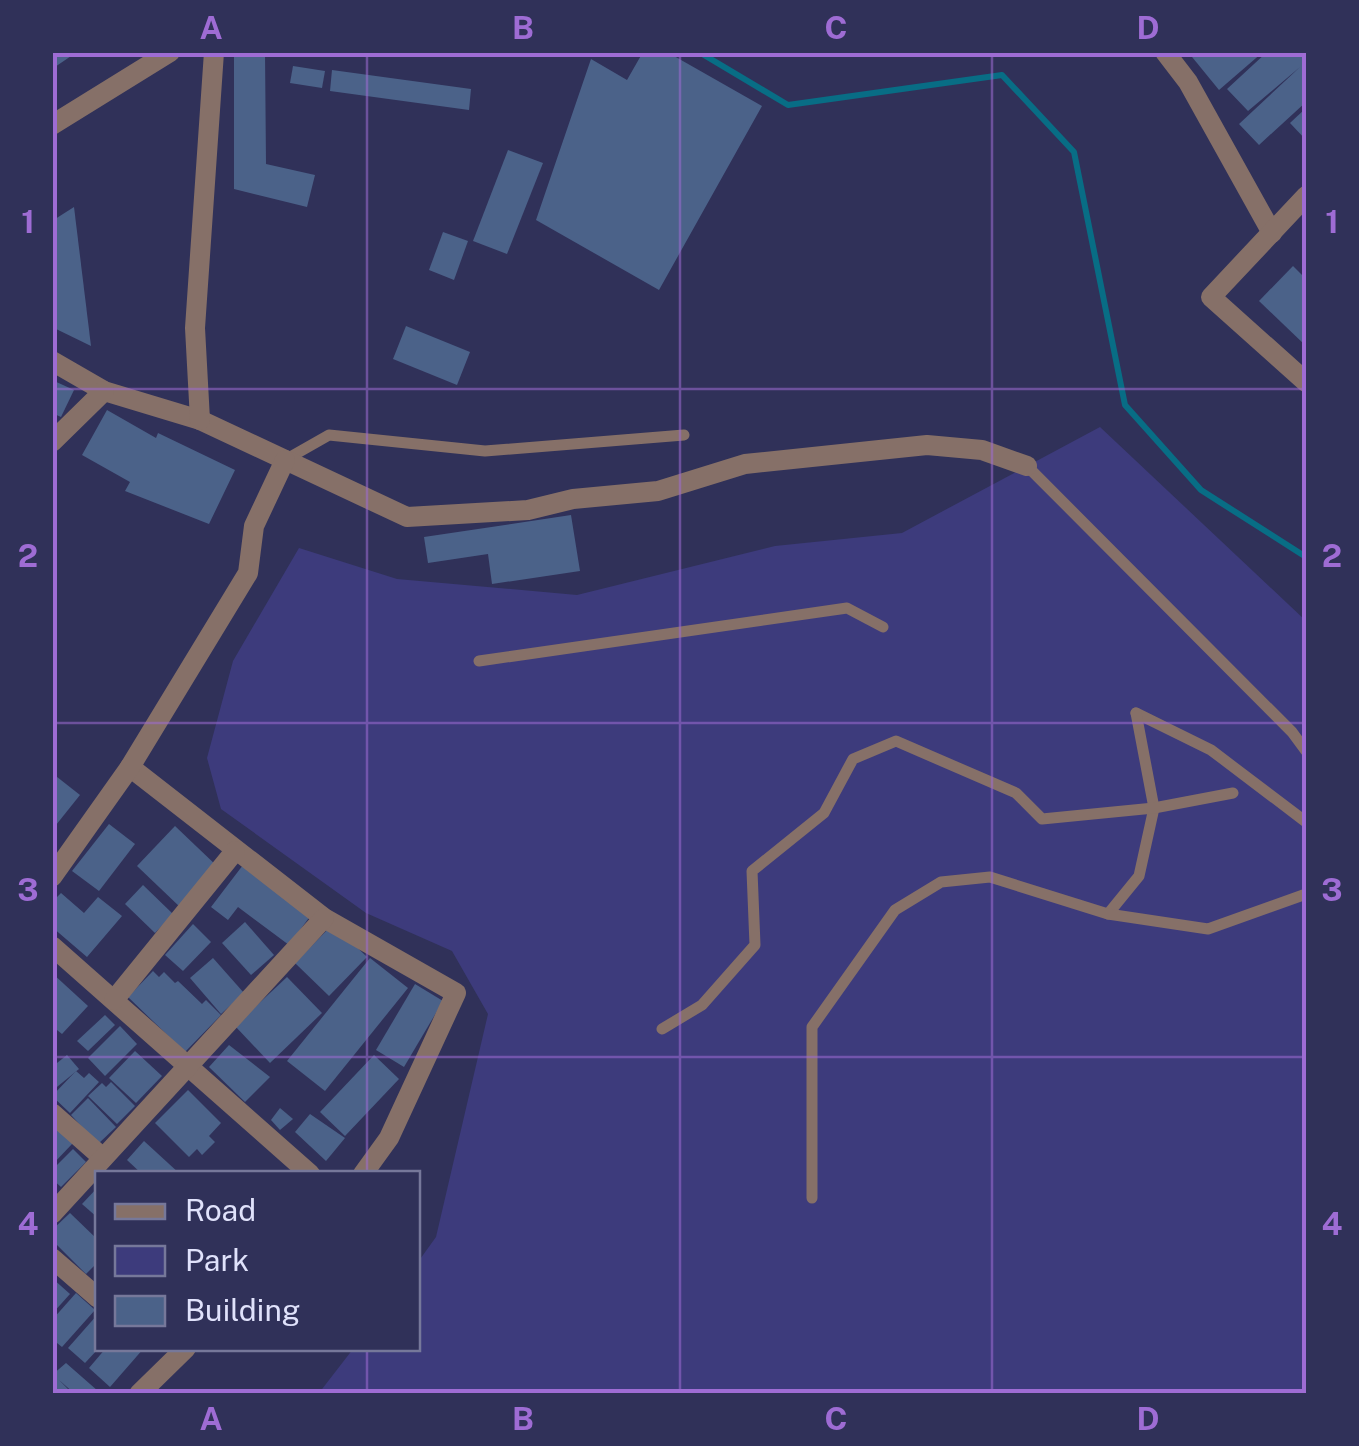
<svg xmlns="http://www.w3.org/2000/svg" width="1359" height="1446" font-family="'Public Sans',sans-serif">
<style>
.green{fill:#3d3b7c}
.lines{fill:none;stroke-linecap:round;stroke-linejoin:round}
.stream{stroke:#086d85;stroke-width:6}
.building{fill:#4b6289}
.service{stroke:#867068;stroke-width:11}
.minor{stroke:#867068;stroke-width:20}
.grid{fill:none;stroke:#9e6cd4;stroke-width:2.5;stroke-opacity:0.55}
.neatline{fill:none;stroke:#9e6cd4;stroke-width:4}
.grid-label{font-size:32px;text-anchor:middle;font-weight:bold;fill:#9e6cd4}
</style>
<rect width="100%" height="100%" fill="#303159"/>
<path class="green" d="M1100 427 1306 621V1393H319L353 1349 418 1348V1262L436 1237 488 1014 452 951 366 913 221 809 207 758 233 661 299 548 397 579 577 595 775 546 902 533Z"/>
<g class="lines">
<path class="stream" d="M699 52 788 105 1002 75 1074 152 1125 405 1201 490 1306 557"/>
</g>
<g class="building">
<path d="M52 52H77L52 69Z"/>
<path d="M234 52H265L266 164 315 175 307 207 234 189Z"/>
<path d="M643 52H667L762 106 659 290 536 220 591 59 627 80Z"/>
<path d="M1188 52H1263L1219 90Z"/>
<path d="M1267 52H1306V102L1259 145 1239 124 1300 67 1248 111 1227 89Z"/>
<path d="M293 66 325 71 322 88 290 83Z"/>
<path d="M332 70 471 89 469 110 330 91Z"/>
<path d="M1306 108V140L1290 123Z"/>
<path d="M508 150 543 163 507 254 473 241Z"/>
<path d="M74 207 91 346 52 327V221Z"/>
<path d="M443 232 468 241 454 280 429 270Z"/>
<path d="M1293 266 1306 279V346L1259 301Z"/>
<path d="M406 326 470 352 457 385 393 359Z"/>
<path d="M52 380 74 390 61 417 52 413Z"/>
<path d="M107 410 156 438 158 433 235 470 209 524 125 491 130 482 82 455Z"/>
<path d="M571 515 580 571 492 584 488 554 428 563 424 537Z"/>
<path d="M52 773 80 795 52 830Z"/>
<path d="M109 824 135 844 99 891 72 871Z"/>
<path d="M175 826 219 868 181 908 137 866Z"/>
<path d="M243 865 311 915 289 945 238 907 228 920 211 907Z"/>
<path d="M143 885 173 914 155 933 125 904Z"/>
<path d="M61 893 84 913 98 897 122 916 87 957 52 927V902Z"/>
<path d="M245 922 274 955 251 975 222 943Z"/>
<path d="M193 924 211 942 183 971 165 955Z"/>
<path d="M333 924 367 957 329 996 295 963Z"/>
<path d="M213 958 244 993 221 1014 190 978Z"/>
<path d="M370 958 408 988 325 1091 287 1061Z"/>
<path d="M153 971 159 977 164 972 175 983 178 981 202 1004 206 1000 221 1015 185 1052 128 997Z"/>
<path d="M52 973 88 1006 62 1034 52 1026Z"/>
<path d="M287 977 322 1013 270 1063 235 1026Z"/>
<path d="M415 984 443 1001 404 1067 376 1050Z"/>
<path d="M105 1015 115 1025 88 1051 77 1041Z"/>
<path d="M120 1026 137 1044 105 1076 88 1058Z"/>
<path d="M229 1045 270 1077 245 1102 209 1067Z"/>
<path d="M135 1051 162 1076 136 1103 109 1078Z"/>
<path d="M67 1055 79 1069 52 1091V1067Z"/>
<path d="M374 1055 399 1079 345 1136 320 1112Z"/>
<path d="M76 1071 84 1078 89 1073 99 1082 70 1113 52 1096Z"/>
<path d="M111 1082 135 1106 117 1124 88 1096 102 1083 106 1087Z"/>
<path d="M188 1090 221 1123 209 1136 215 1142 202 1155 197 1149 189 1157 155 1123Z"/>
<path d="M88 1098 116 1127 98 1144 71 1115Z"/>
<path d="M280 1108 293 1119 280 1130 271 1120Z"/>
<path d="M310 1114 345 1138 326 1161 295 1132Z"/>
<path d="M52 1125 73 1143 52 1165Z"/>
<path d="M144 1141 180 1174H142L127 1160Z"/>
<path d="M73 1149 86 1162 61 1187 52 1179V1170Z"/>
<path d="M98 1187V1218L82 1204Z"/>
<path d="M70 1213 98 1240V1262L86 1274 52 1240V1230Z"/>
<path d="M52 1278 70 1294 52 1314Z"/>
<path d="M76 1293 95 1310 62 1347 52 1339V1320Z"/>
<path d="M98 1314V1349L85 1363 68 1348Z"/>
<path d="M106 1348H144L110 1387 89 1368Z"/>
<path d="M66 1363 98 1391 96 1394H75L59 1380 73 1394H52V1375Z"/>
</g>
<g class="lines">
<g class="service">
<path d="M285 460 329 435 485 451 684 435"/>
<path d="M1027 466 1292 732 1306 751"/>
<path d="M479 661 847 608 883 627"/>
<path d="M1136 713 1211 750 1306 822"/>
<path d="M1108 914 1139 876 1154 808 1136 713"/>
<path d="M662 1029 702 1005 755 945 752 871 824 813 853 759 896 741 1016 793 1042 819 1154 808 1233 793"/>
<path d="M812 1198V1027L895 910 941 882 990 877 1108 914 1208 929 1306 894"/>
</g>
<g class="minor">
<path d="M1165 52 1188 82 1272 233"/>
<path d="M52 125 170 52"/>
<path d="M1306 196 1211 297 1306 382"/>
<path d="M52 361 104 391 200 420 407 517 528 510 573 499 658 491 745 464 927 445 982 450 1027 466"/>
<path d="M200 420 195 328 214 52"/>
<path d="M52 442 104 391"/>
<path d="M130 767 324 918 456 993 389 1138 363 1174"/>
<path d="M52 877 130 767 248 573 254 526 285 460"/>
<path d="M52 946 310 1174"/>
<path d="M114 1000 235 851"/>
<path d="M52 1113 103 1158"/>
<path d="M52 1214 324 918"/>
<path d="M52 1258 98 1298"/>
<path d="M139 1394 186 1348"/>
</g>
</g>
<path class="grid" d="M367 52V1174M680 52V1394M992 52V1394M52 389H1306M52 723H1306M52 1057H1306M367 1348V1394"/>
<rect width="1359" height="1446" fill="none" stroke="#303159" stroke-width="110"/>
<rect x="95" y="1171" width="325" height="180" fill="#303159" stroke="#76789a" stroke-width="2.5"/>
<rect x="115" y="1204" width="50" height="15" fill="#867068" stroke="#76789a" stroke-width="2.5"/>
<text x="185" y="1221" font-size="30" fill="#e0e2fb">Road</text>
<rect x="115" y="1246" width="50" height="30" fill="#3d3b7c" stroke="#76789a" stroke-width="2.5"/>
<text x="185" y="1271" font-size="30" fill="#e0e2fb">Park</text>
<rect x="115" y="1296" width="50" height="30" fill="#4b6289" stroke="#76789a" stroke-width="2.5"/>
<text x="185" y="1321" font-size="30" fill="#e0e2fb">Building</text>
<rect x="55" y="55" width="1249" height="1336" class="neatline"/>
<g class="grid-label">
<text x="211" y="39">A</text>
<text x="523" y="39">B</text>
<text x="836" y="39">C</text>
<text x="1148" y="39">D</text>
<text x="28" y="233">1</text>
<text x="1332" y="233">1</text>
<text x="28" y="567">2</text>
<text x="1332" y="567">2</text>
<text x="28" y="901">3</text>
<text x="1332" y="901">3</text>
<text x="28" y="1235">4</text>
<text x="1332" y="1235">4</text>
<text x="211" y="1430">A</text>
<text x="523" y="1430">B</text>
<text x="836" y="1430">C</text>
<text x="1148" y="1430">D</text>
</g>
</svg>
